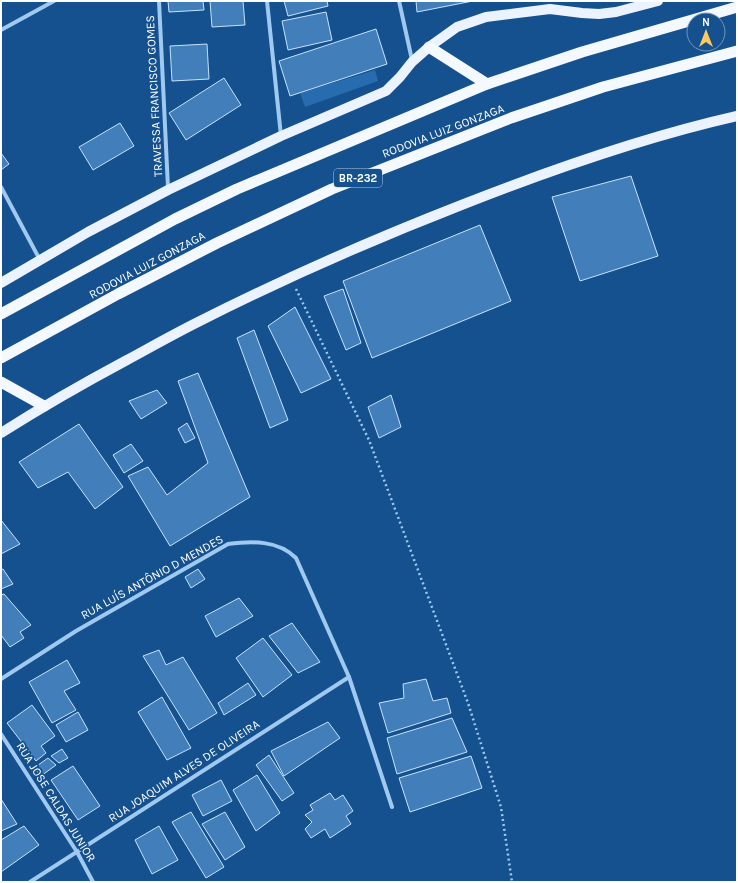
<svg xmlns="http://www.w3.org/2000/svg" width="738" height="883" font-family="Karla,sans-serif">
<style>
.green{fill:#276cae}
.building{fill:#427eb9;stroke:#c7e2fc}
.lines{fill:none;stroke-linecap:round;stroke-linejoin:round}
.path{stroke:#a0c9f0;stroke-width:2.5;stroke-dasharray:2 3;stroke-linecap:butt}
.minor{stroke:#a0c9f0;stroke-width:4}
.primary{stroke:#eaf3ff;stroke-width:10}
.trunk{stroke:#f4f9ff;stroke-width:11}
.labels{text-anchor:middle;stroke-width:3.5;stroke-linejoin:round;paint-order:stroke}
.shield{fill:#15518f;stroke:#b9cbdd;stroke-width:1}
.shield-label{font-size:11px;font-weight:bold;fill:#fff}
.street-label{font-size:12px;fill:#fff;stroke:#15518f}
</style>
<rect width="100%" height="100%" fill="#15518f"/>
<path class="green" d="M375 70 378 81 305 107 300 93Z"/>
<g class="building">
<path d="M168 1H203L204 10 169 12Z"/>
<path d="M210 1H243L245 25 212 27Z"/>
<path d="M284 1H327L328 6 288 16Z"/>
<path d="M416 1H473L417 12Z"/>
<path d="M326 12 332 40 288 50 282 21Z"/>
<path d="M376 29 387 64 290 96 279 61Z"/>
<path d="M207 44 209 79 172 81 170 46Z"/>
<path d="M224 78 241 105 186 140 169 113Z"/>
<path d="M120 123 134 146 93 170 79 147Z"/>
<path d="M1 153 9 164 1 170Z"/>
<path d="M631 176 658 256 580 281 552 197Z"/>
<path d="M480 225 511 301 372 358 343 281Z"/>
<path d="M343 289 361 343 346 350 324 296Z"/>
<path d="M295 307 331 379 301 393 268 326Z"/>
<path d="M254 330 288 420 270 428 237 338Z"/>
<path d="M198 373 250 497 170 546 128 476 148 467 167 495 208 463 178 381Z"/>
<path d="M157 390 167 403 141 419 129 401Z"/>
<path d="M391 395 401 427 379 438 368 407Z"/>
<path d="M187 423 195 438 185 443 178 429Z"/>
<path d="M79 424 123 487 95 509 68 472 38 488 19 462Z"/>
<path d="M131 444 143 461 124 473 113 455Z"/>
<path d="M1 520 20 544 1 554Z"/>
<path d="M3 569 13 584 1 589V570Z"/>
<path d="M198 569 205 579 191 588 185 577Z"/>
<path d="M4 594 31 625 20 632 24 638 10 647 1 635V595Z"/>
<path d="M239 598 253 616 216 637 205 616Z"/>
<path d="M292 623 320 662 298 673 269 636Z"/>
<path d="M263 638 292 675 263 697 236 658Z"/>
<path d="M159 650 166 665 183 657 217 713 189 730 143 656Z"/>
<path d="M67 660 80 683 64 691 76 710 52 723 29 682Z"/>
<path d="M426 679 433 701 447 698 451 713 388 733 379 703 404 698 403 684Z"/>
<path d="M248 683 256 695 224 715 218 703Z"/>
<path d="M162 697 191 748 167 760 138 712Z"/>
<path d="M32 705 55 736 41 746 46 753 36 761 7 723Z"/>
<path d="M78 712 88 730 66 742 56 725Z"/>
<path d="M452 718 467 752 397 774 387 738Z"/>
<path d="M328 722 340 738 284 776 271 751Z"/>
<path d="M62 749 68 758 59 763 51 756Z"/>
<path d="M269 755 294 793 282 801 256 765Z"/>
<path d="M471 756 482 788 410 812 399 778Z"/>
<path d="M48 758 56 765 41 776 34 768Z"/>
<path d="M73 766 100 806 78 820 51 780Z"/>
<path d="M257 775 280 813 256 831 233 790Z"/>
<path d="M221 780 232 801 203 816 192 795Z"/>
<path d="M330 793 335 800 343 795 353 811 346 816 351 824 330 838 325 829 311 838 305 829 312 822 305 815 313 810 310 805Z"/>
<path d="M1 799 17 824 1 831Z"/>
<path d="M191 812 224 867 206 878 172 822Z"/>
<path d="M225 812 245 847 225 860 202 824Z"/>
<path d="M24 826 39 845 1 872V840Z"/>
<path d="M159 826 178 860 152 874 135 840Z"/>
</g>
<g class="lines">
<path class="path" d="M296 289 369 440 468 703 501 807 512 882"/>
<g class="minor">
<path d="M159 1 168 188"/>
<path d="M267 1 281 136"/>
<path d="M399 1 412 60"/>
<path d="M1 30 54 1"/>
<path d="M1 187 40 260"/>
<path d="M1 679 76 631 228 544C252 541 278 540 296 558L349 677 392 807"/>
<path d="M1 734 77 852 93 882"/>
<path d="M30 882 349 677"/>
</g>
<g class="primary">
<path d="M1 283 88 232 168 190 281 136 386 91 400 77 412 62 429 47 457 27 486 17 550 9 582 13 599 14 616 12 658 1"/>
<path d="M1 433C42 407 84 383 127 360 151 347 174 334 198 322 285 278 374 239 464 204 553 169 644 137 737 116"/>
</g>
<g class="trunk">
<path d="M429 47 487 84"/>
<path d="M1 314 175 219 237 189 487 84 582 52 737 7"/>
<path d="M1 358 118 294 217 243 332 189 511 118 603 87 737 51"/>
<path d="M1 382 44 406"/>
</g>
</g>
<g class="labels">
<rect class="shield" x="334" y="169" width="48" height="18" rx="3"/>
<g class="shield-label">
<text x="358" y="182">BR-232</text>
</g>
<g class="street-label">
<text transform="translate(154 96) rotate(-93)" y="4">TRAVESSA FRANCISCO GOMES</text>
<text transform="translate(443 131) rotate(-21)" y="4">RODOVIA LUIZ GONZAGA</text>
<text transform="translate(147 265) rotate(-28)" y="4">RODOVIA LUIZ GONZAGA</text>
<text transform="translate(152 577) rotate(-29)" y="4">RUA LUÍS ANTÔNIO D MENDES</text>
<text transform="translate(184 771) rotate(-33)" y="4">RUA JOAQUIM ALVES DE OLIVEIRA</text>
<text transform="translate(56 802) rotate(58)" y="4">RUA JOSE CALDAS JUNIOR</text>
</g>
</g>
<rect width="738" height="883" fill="none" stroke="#ffffff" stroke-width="4"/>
<g transform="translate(706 32)"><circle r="19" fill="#15518f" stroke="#7397bc"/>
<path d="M0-3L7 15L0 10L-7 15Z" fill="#ffc860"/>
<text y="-6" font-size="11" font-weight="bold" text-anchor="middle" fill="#ffffff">N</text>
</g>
</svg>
